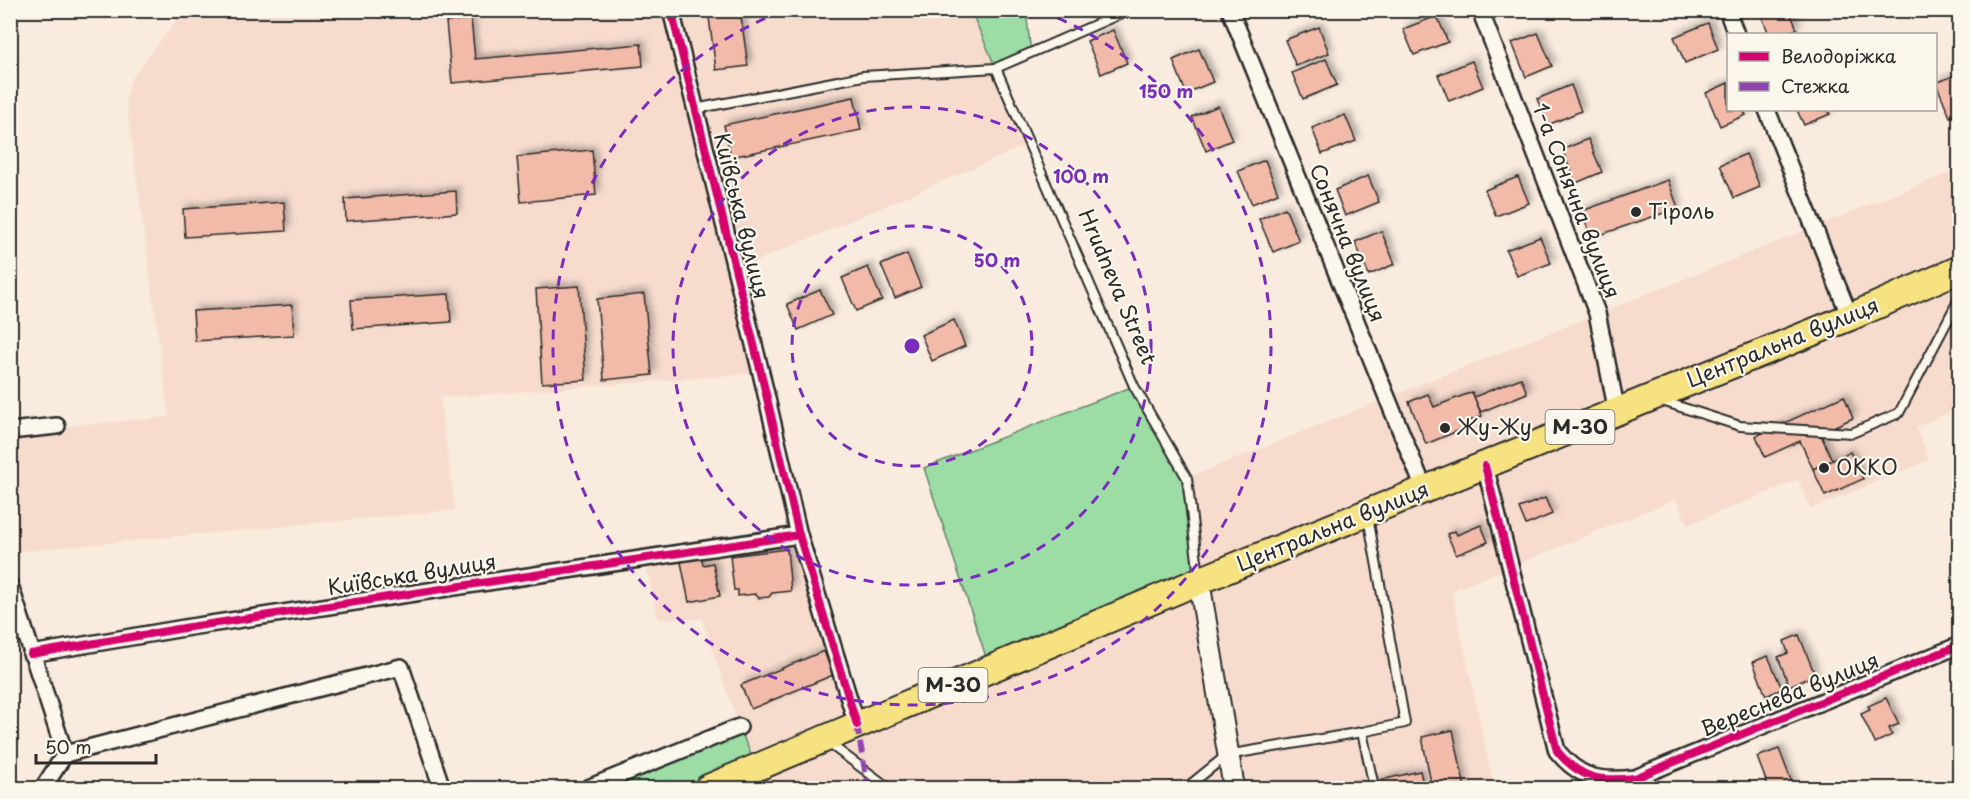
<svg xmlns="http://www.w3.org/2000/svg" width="1970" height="799" font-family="'Playpen Sans',sans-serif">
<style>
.built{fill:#f7dcce}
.green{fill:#9cdca5;stroke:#648468;stroke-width:1.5}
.building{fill:#f2baa8;stroke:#2b2b2b;stroke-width:1.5;filter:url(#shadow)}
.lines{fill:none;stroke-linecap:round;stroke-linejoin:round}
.lane-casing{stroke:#2b2b2b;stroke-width:12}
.street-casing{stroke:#2b2b2b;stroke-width:20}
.secondary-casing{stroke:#2b2b2b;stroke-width:24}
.highway-casing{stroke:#2b2b2b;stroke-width:30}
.lane{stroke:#fbf7ec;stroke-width:8}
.street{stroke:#fbf7ec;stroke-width:15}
.secondary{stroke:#fbf7ec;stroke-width:20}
.highway{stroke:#f7e281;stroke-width:26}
.quiet{stroke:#8e44ad;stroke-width:6;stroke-dasharray:12 6;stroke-linecap:butt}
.cycleway-casing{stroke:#fbf7ec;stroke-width:11}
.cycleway{stroke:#d6006c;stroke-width:8}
.ring{fill:none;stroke:#7b2cbf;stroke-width:3;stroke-dasharray:10 8}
.poi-dot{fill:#2b2b2b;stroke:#fbf7ec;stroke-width:2}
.labels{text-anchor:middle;stroke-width:4.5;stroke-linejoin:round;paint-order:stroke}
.shield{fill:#fbf7ec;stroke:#696865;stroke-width:1.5}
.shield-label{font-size:20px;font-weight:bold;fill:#2b2b2b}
.street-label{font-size:21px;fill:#2b2b2b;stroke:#fbf7ec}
.poi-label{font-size:21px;fill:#2b2b2b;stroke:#fbf7ec;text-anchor:start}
.centre{fill:#7b2cbf;stroke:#fbf7ec;stroke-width:3}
.ring-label{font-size:18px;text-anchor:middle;font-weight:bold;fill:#7b2cbf;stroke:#fbf7ec;stroke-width:4.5;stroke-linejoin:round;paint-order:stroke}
</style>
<defs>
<filter id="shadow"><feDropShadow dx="4" dy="-4" stdDeviation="3" flood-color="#0004"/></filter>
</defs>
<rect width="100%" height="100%" fill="#f9ebde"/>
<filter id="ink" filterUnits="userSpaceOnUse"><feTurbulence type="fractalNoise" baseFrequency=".0167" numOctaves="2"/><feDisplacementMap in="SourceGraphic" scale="12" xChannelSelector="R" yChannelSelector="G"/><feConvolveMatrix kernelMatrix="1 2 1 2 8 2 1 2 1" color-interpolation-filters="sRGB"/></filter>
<g filter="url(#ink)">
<g class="built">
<path d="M183 11H971L1029 144 736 270 761 373 440 398 455 510 11 552 10 431 169 417 126 100 130 81Z"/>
<path d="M1959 169V408L1916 427 1929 460 1811 509 1798 480 1688 525 1676 499 1452 591 1494 788H711L757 767 739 727 702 619H658L644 557 799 535 858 725 1199 581 1187 478Z"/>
</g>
<g class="green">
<path d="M971 11H1026L1031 53 996 68Z"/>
<path d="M1134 386 1187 478 1199 581 990 669 924 468Z"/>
<path d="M739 727 757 768 708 788H588Z"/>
</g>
<g class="building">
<path d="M708 10H740L748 66 716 70Z"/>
<path d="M1759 10H1789L1797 29 1783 34H1769Z"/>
<path d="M1437 16 1448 42 1414 55 1403 29Z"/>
<path d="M471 19 475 59 641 44 643 66 452 83 446 22Z"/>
<path d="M1708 23 1718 49 1685 63 1674 37Z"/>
<path d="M1319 27 1329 53 1296 66 1285 40Z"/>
<path d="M1113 30 1127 63 1101 74 1087 41Z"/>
<path d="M1538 33 1552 66 1526 77 1512 43Z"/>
<path d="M1199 49 1213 82 1186 93 1173 60Z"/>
<path d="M1326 59 1337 85 1303 99 1292 73Z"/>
<path d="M1472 61 1483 87 1449 101 1438 75Z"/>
<path d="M1960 73V113L1950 117 1936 83Z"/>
<path d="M1728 83V110H1743L1746 115 1720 126 1706 93Z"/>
<path d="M1571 85 1581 111 1548 125 1537 99Z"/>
<path d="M854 97 861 130 731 157 724 125Z"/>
<path d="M1218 106 1232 140 1206 151 1192 117Z"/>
<path d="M1797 110H1828L1830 114 1804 125Z"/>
<path d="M1345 115 1356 141 1322 154 1312 128Z"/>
<path d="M1588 139 1602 172 1576 183 1562 150Z"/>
<path d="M592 150 596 195 521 202 517 157Z"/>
<path d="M1746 154 1760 187 1734 198 1720 165Z"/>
<path d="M1265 160 1278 193 1252 204 1238 171Z"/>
<path d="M1368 176 1379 202 1345 216 1335 190Z"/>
<path d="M1518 177 1529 203 1496 216 1485 190Z"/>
<path d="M1668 180 1678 208 1591 238 1582 211Z"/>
<path d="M456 191 457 213 346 221 345 199Z"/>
<path d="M284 202 286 231 185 237 183 209Z"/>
<path d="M1285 208 1299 241 1273 252 1259 219Z"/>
<path d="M1381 231 1395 264 1369 275 1355 242Z"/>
<path d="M1540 237 1551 263 1517 276 1506 250Z"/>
<path d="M907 254 921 287 895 298 881 265Z"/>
<path d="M868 267 882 300 856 311 842 278Z"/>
<path d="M579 286 586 380 542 383 536 289Z"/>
<path d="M820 290 832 315 798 330 787 304Z"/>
<path d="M449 294 451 322 353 329 351 300Z"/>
<path d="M644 294 652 375 604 380 597 299Z"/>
<path d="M292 305 294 335 195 341 193 311Z"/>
<path d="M954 320 965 346 932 361 921 335Z"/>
<path d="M1521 378 1527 393 1481 412 1474 397Z"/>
<path d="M1472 392 1482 416 1470 421 1472 425 1426 444 1409 402 1428 394 1434 407Z"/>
<path d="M1844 396 1853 418 1820 433 1832 460 1813 469 1800 441 1765 457 1756 436Z"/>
<path d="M1850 452 1863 479 1825 496 1813 469Z"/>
<path d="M1545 498 1552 514 1526 525 1519 508Z"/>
<path d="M1481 525 1488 542 1456 555 1447 534 1455 531 1457 535Z"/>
<path d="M787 549 791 591 772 593 769 597 759 598 755 594 738 596V590H734L730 556Z"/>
<path d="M701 553 703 565 713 563 720 596 689 602 680 557Z"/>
<path d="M1799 635 1815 675 1789 686 1778 657 1788 653 1784 641Z"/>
<path d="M824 651 833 675 751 709 741 685Z"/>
<path d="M1768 656 1782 689 1766 696 1753 662Z"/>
<path d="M1886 698 1899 724 1889 728 1892 735 1875 743 1861 714 1870 710 1868 706Z"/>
<path d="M1453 730 1465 788H1432L1422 737Z"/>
<path d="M1779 749 1794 788H1762L1768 786 1757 757Z"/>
<path d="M1420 771 1424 788H1347Z"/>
</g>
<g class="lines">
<g class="lane-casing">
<g id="lane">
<path d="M996 68 1129 10"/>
<path d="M695 109 863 76 996 68 1134 386 1187 478 1199 577"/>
<path d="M1662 401 1740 426 1852 433 1899 413 1960 297"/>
<path d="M1362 732 1405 723 1368 517"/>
<path d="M827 742 889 788"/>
<path d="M752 788 755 775"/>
<path d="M1186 788 1227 755 1362 732 1373 782"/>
</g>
</g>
<g class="street-casing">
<g id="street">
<path d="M671 10 761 373 799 535 857 725"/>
<path d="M1230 10 1425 491"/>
<path d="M1480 10 1597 313 1617 412"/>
<path d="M1727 10 1736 34"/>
<path d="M1767 110 1850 317"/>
<path d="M10 431 57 426"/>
<path d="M1485 466 1557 751C1580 779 1600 782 1635 778L1960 645"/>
<path d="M10 585 65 754"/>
<path d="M31 654 190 627 799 535"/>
<path d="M43 788 65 754 401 667 442 788"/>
<path d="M588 788 739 727"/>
</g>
</g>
<g class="secondary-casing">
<path id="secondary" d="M1199 581 1234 788"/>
</g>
<g class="highway-casing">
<path id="highway" d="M708 788 1199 581 1850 317 1960 269"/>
</g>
<use href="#lane" class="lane"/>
<use href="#street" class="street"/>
<use href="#secondary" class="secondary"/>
<use href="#highway" class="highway"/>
<path class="quiet" d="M857 725 868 788"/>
<g class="cycleway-casing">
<g id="cycleway">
<path d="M671 10 761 373 799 535 857 725"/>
<path d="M1485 466 1557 751C1580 779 1600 782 1635 778L1960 645"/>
<path d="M31 654 190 627 799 535"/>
</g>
</g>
<use href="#cycleway" class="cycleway"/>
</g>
</g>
<g class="ring">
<circle cx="912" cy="346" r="120"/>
<circle cx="912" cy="346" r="239"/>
<path d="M1041 11A359 359 0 1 1 783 11"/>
</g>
<g class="poi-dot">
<circle cx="1636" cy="212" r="6"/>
<circle cx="1445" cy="428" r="6"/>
<circle cx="1824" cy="468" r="6"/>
</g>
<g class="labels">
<g class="shield">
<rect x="1545.5" y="410" width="69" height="34" rx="4.5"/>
<rect x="918.5" y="668" width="69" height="34" rx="4.5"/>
</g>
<g class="shield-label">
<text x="1580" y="434">М-30</text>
<text x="953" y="692">М-30</text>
</g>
<g class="street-label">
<text transform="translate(1576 201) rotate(69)" y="7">1-а Сонячна вулиця</text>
<text transform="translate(741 216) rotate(76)" y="7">Київська вулиця</text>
<text transform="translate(1347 243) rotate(68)" y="7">Сонячна вулиця</text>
<text transform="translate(1117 287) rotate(67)" y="7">Hrudneva Street</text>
<text transform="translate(1783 343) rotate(-22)" y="7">Центральна вулиця</text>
<text transform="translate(1333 527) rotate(-22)" y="7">Центральна вулиця</text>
<text transform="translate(412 575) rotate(-9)" y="7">Київська вулиця</text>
<text transform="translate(1790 695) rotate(-22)" y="7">Вереснева вулиця</text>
</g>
<g class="poi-label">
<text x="1648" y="219">Тіроль</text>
<text x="1457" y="435">Жу-Жу</text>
<text x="1836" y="475">OKKO</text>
</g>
</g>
<circle cx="912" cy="346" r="9" class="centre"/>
<g class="ring-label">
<text x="1166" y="98">150 m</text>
<text x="1081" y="183">100 m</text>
<text x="997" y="267">50 m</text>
</g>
<rect width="1970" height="799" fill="none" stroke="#fbf7ec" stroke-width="36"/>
<rect x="18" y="18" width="1934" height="763" fill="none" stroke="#2b2b2b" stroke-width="2" filter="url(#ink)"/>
<rect x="1727" y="33" width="210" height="78" fill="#fbf7ec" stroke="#a8a59f" stroke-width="1.5"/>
<rect x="1739" y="52" width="30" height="9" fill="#d6006c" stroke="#a8a59f" stroke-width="1.5"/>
<text x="1781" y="63" font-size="18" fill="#2b2b2b">Велодоріжка</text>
<rect x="1739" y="82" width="30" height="9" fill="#8e44ad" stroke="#a8a59f" stroke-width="1.5"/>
<text x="1781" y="93" font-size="18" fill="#2b2b2b">Стежка</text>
<path d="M36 754v9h120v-9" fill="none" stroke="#2b2b2b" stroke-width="3"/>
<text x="45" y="754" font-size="18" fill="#2b2b2b" stroke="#fbf7ec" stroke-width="4.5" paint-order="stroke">50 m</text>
</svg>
